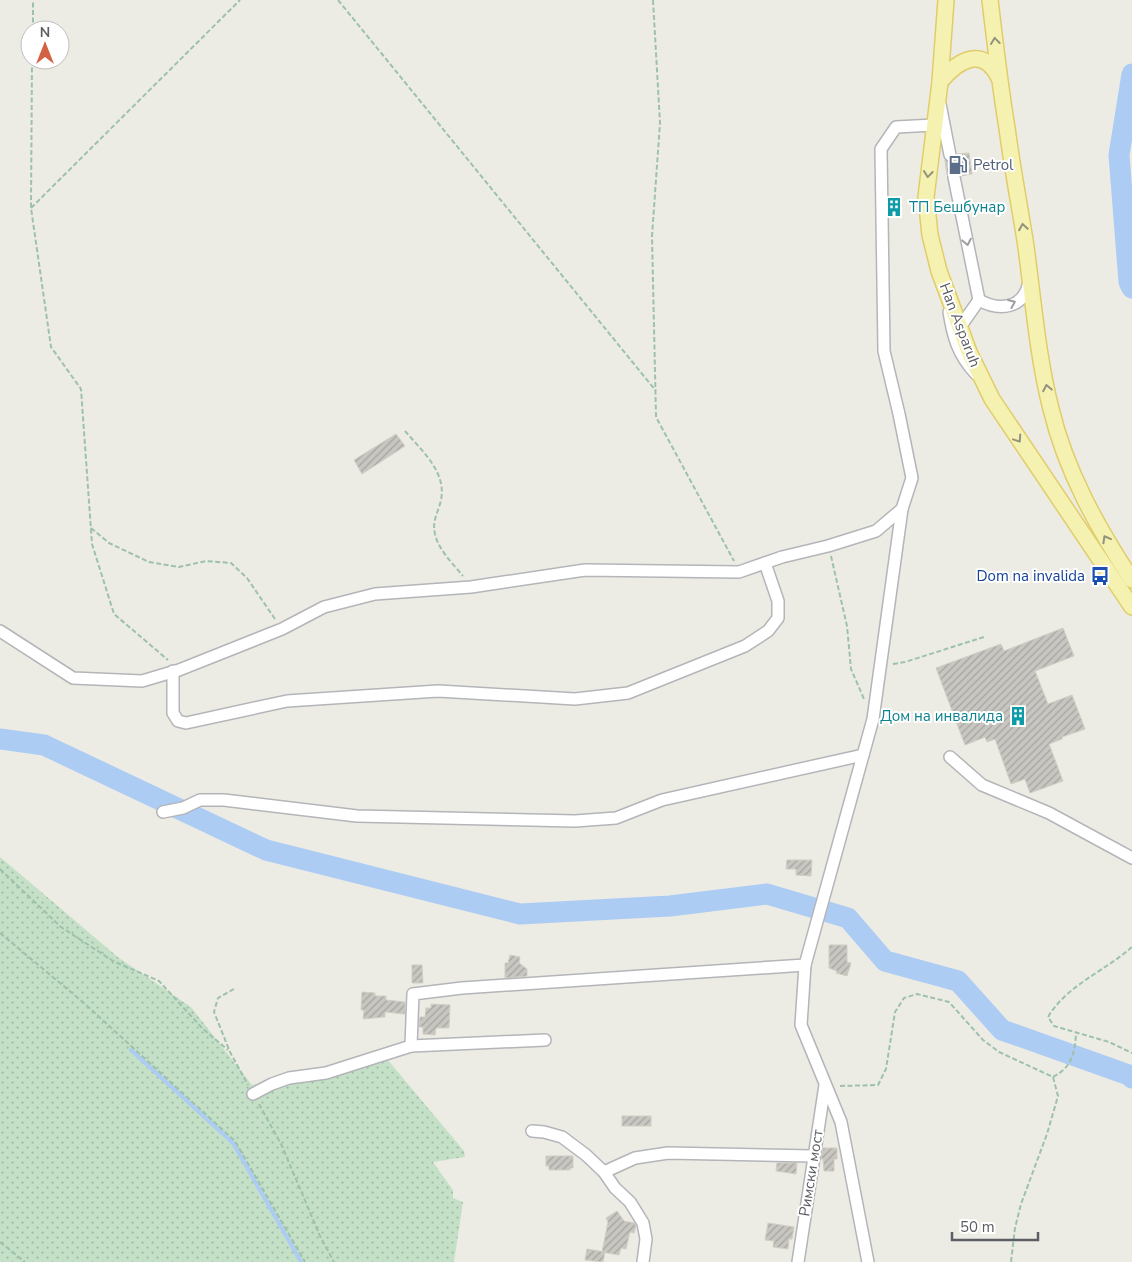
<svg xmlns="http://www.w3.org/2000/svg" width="1132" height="1262" font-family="'Nunito Sans',sans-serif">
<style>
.grass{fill:url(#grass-dots)}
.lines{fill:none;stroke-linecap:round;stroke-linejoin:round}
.stream{stroke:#adccf4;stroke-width:4}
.river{stroke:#adccf4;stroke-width:21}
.building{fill:url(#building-hatch);stroke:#d1cec3}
.minor-tunnel{stroke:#c9c8c4;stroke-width:11;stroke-dasharray:11 5.5;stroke-linecap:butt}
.minor-casing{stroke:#b4b5b9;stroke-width:14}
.major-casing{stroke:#e0cd6a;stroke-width:18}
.path{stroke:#9dc1ac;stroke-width:2;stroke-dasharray:5 2.5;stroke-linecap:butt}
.minor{stroke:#fff;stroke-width:11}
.major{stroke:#f5f2b1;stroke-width:15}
.oneway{stroke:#92927e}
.oneway2{stroke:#9d9ea1}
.labels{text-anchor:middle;stroke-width:4;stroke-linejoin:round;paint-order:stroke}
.service-label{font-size:15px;fill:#4e5e75;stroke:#fff;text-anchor:start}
.culture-label{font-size:15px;fill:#0d838f;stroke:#fff;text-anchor:start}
.street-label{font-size:15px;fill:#5c5e63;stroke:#fff}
.transit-label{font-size:15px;fill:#164399;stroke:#fff;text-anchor:end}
</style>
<defs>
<pattern id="grass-dots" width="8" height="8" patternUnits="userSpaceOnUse" patternTransform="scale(1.25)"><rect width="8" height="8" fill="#c4e1c7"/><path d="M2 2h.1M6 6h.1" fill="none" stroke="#a2baa5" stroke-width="1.8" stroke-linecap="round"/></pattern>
<pattern id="building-hatch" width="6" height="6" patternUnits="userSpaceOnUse" patternTransform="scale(1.25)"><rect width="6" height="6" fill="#c8c6c1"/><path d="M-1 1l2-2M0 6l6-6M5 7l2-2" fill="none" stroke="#a6a4a0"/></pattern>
</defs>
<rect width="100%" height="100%" fill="#edece4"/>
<path class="grass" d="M0 857 119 958 191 1007 252 1085 382 1053 464 1151 465 1157 433 1162 453 1190V1198L463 1202 454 1262H0Z"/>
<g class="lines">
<path class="stream" d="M131 1050 233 1143 301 1262"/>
<g class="river">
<path d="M1132 74 1119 155 1129 282 1132 288"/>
<path d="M0 739 44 745 266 850 520 914 670 906 767 894 848 918 885 961 958 981 1002 1030 1129 1075 1132 1078"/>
</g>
</g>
<g class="building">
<path d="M969 153 972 174 961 176 959 172 953 170 947 175 945 160 952 162 955 160 957 154Z"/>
<path d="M396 434 405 446 362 474 354 460Z"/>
<path d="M1063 628 1074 656 1035 671 1048 704 1072 695 1085 729 1062 737V739L1049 744 1063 781 1030 793 1025 779 1011 784 995 739 987 742 985 737 965 745 936 668 1001 644 1004 651Z"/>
<path d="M787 860H812L811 876 796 875V869H786Z"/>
<path d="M829 945H847V962L851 963 847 976 836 973 837 971 829 968Z"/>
<path d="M510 955 520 957 519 963 527 969V976L505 978V963H508Z"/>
<path d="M412 965H422L423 983H412Z"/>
<path d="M362 992 375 993V996H386V1000L405 1002V1014L385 1012V1017L363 1019 364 1010H361Z"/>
<path d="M431 1004 450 1005 449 1028H436L435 1035 423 1034V1027H419L420 1017H425L426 1008H431Z"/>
<rect x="622" y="1116" width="29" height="10"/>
<path d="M823 1148H837V1159H834V1171H824L823 1159H821Z"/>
<path d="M546 1156H573V1168H570V1170H549V1166H546Z"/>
<path d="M777 1163H797L796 1174 776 1171Z"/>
<path d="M617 1211 624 1221 634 1223 636 1226 634 1233 630 1232 626 1249 621 1248 619 1255 602 1252 608 1222 606 1218Z"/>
<path d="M768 1223 794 1227 792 1239H789L788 1249 773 1247 774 1241 765 1240Z"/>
<path d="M587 1249 605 1252 603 1262 585 1260Z"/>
</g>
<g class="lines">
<path class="minor-tunnel" d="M950 155 954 177"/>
<g class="minor-casing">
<g id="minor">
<path d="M940 104 950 155"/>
<path d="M954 177 979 300 960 327"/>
<path d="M979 300C1000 312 1025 308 1029 281"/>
<path d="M949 312C953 337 958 355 976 374"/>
<path d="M0 631 73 678 142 681 179 670 282 629 324 607 375 594 471 587 585 570 739 572 782 557 828 546 876 531 902 509 912 478 899 414 884 351 881 149 896 127 934 125"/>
<path d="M173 671V713L178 721 186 723 287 701 438 691 575 699 628 693 745 646 768 631 778 618V601L765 563"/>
<path d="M950 757 982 785 1049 813 1132 858"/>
<path d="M163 812 183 808 200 800H224L357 816 575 821 616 818 662 800 863 755"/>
<path d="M411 1046 545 1040"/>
<path d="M253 1094 272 1084 289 1078 326 1073 411 1046 413 994 462 988 805 965"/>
<path d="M532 1131 544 1132 562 1137 586 1155 604 1172 615 1188 630 1202 643 1223 646 1239 643 1262"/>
<path d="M604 1172 635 1158 668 1153 813 1156"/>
<path d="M798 1262 825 1085"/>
<path d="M868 1262 841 1122 801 1025 805 965 873 719 902 509"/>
</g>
</g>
<g class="major-casing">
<g id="major">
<path d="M946 0 940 82 926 197 930 235 939 271 969 352 992 399 1132 607"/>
<path d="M990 0C995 43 1000 86 1007 128 1012 166 1019 203 1025 240 1033 296 1037 354 1051 409 1066 471 1097 527 1132 580"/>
<path d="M940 82C958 60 983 45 999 78"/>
</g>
</g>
<g class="path">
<path d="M338 0 656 391"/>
<path d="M653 0 660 123 652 236 656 417 734 561"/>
<path d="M33 30V0"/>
<path d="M32 60 31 208 51 347 81 389 92 544 114 614 168 660"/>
<path d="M31 208 240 0"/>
<path d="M405 431C423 452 449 474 440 504 437 514 432 523 435 534 438 549 453 564 463 576"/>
<path d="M91 528 109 543 149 562 179 567 206 561 231 563 247 578 275 619"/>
<path d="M831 556 847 626 851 669 864 699"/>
<path d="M893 664 905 662 984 637"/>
<path d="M0 869 61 927 113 961 159 981 203 1029 228 1050"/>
<path d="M0 933 84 1003 235 1141 305 1262"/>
<path d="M1132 947C1105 971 1067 985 1048 1017L1054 1026 1109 1042 1132 1053"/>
<path d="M234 989 218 998 214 1012 230 1052 248 1085"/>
<path d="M1053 1077C1072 1067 1075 1053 1076 1033"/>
<path d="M840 1086 878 1085 886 1069 895 1012 904 998 917 994 949 1002 983 1040 999 1052 1053 1077 1058 1096 1047 1134 1021 1204 1015 1228 1011 1262"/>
<path d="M259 1104 282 1146 320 1236 334 1262"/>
<path d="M0 1242 25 1262"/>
</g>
<use href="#minor" class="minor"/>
<use href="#major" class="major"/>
</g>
<defs><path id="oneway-chevron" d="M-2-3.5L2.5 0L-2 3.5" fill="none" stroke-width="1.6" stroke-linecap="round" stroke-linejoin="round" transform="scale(1.25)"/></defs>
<g class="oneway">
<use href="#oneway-chevron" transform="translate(995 41) rotate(-97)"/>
<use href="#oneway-chevron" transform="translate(928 174) rotate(97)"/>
<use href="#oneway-chevron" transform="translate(1023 227) rotate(-99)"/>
<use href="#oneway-chevron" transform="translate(1047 388) rotate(-101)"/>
<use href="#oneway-chevron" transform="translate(1018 439) rotate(56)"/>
<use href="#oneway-chevron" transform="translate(1106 539) rotate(-119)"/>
</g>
<g class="oneway2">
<use href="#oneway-chevron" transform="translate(967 242) rotate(79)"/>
<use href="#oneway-chevron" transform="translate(1012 303) rotate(-23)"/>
</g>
<defs>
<g id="fuel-bare" transform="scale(1.5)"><path d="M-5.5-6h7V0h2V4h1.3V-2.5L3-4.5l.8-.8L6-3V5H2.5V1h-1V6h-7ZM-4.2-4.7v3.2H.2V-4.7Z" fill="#5c6f8a" stroke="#fff" stroke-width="2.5" paint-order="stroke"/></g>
<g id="building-bare" transform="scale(1.5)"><path d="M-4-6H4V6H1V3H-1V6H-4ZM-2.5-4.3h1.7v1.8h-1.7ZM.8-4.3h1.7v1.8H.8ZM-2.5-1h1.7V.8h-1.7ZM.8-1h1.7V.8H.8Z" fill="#0f9aa8" stroke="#fff" stroke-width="2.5" paint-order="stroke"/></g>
<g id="bus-bare" transform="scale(1.5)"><path d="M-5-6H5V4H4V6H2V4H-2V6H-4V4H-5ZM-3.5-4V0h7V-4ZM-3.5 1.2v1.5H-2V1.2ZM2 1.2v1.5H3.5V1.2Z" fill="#1a4fb4" stroke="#fff" stroke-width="2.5" paint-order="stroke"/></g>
</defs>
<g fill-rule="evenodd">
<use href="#fuel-bare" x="958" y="165"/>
<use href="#building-bare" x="894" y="207"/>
<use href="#bus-bare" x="1100" y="576"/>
<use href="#building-bare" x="1018" y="716"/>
</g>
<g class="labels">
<g class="service-label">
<text x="973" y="170">Petrol</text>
</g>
<g class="culture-label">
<text x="909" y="212">ТП Бешбунар</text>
<text x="1003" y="721" text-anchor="end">Дом на инвалида</text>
</g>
<g class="street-label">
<text transform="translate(960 325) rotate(69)" y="5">Han Asparuh</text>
<text transform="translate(811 1173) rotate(-81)" y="5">Римски мост</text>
</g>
<g class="transit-label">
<text x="1085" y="581">Dom na invalida</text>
</g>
</g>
<g transform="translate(45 45)"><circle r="24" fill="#ffffff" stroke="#bebfc1"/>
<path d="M0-4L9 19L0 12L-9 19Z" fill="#d36144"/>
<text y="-8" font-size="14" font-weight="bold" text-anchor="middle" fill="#5c5e63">N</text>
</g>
<path d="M952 1232v8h86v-8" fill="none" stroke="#5c5e63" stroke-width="2.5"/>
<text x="960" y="1232" font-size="15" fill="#5c5e63" stroke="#ffffff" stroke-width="4" paint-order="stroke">50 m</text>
</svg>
